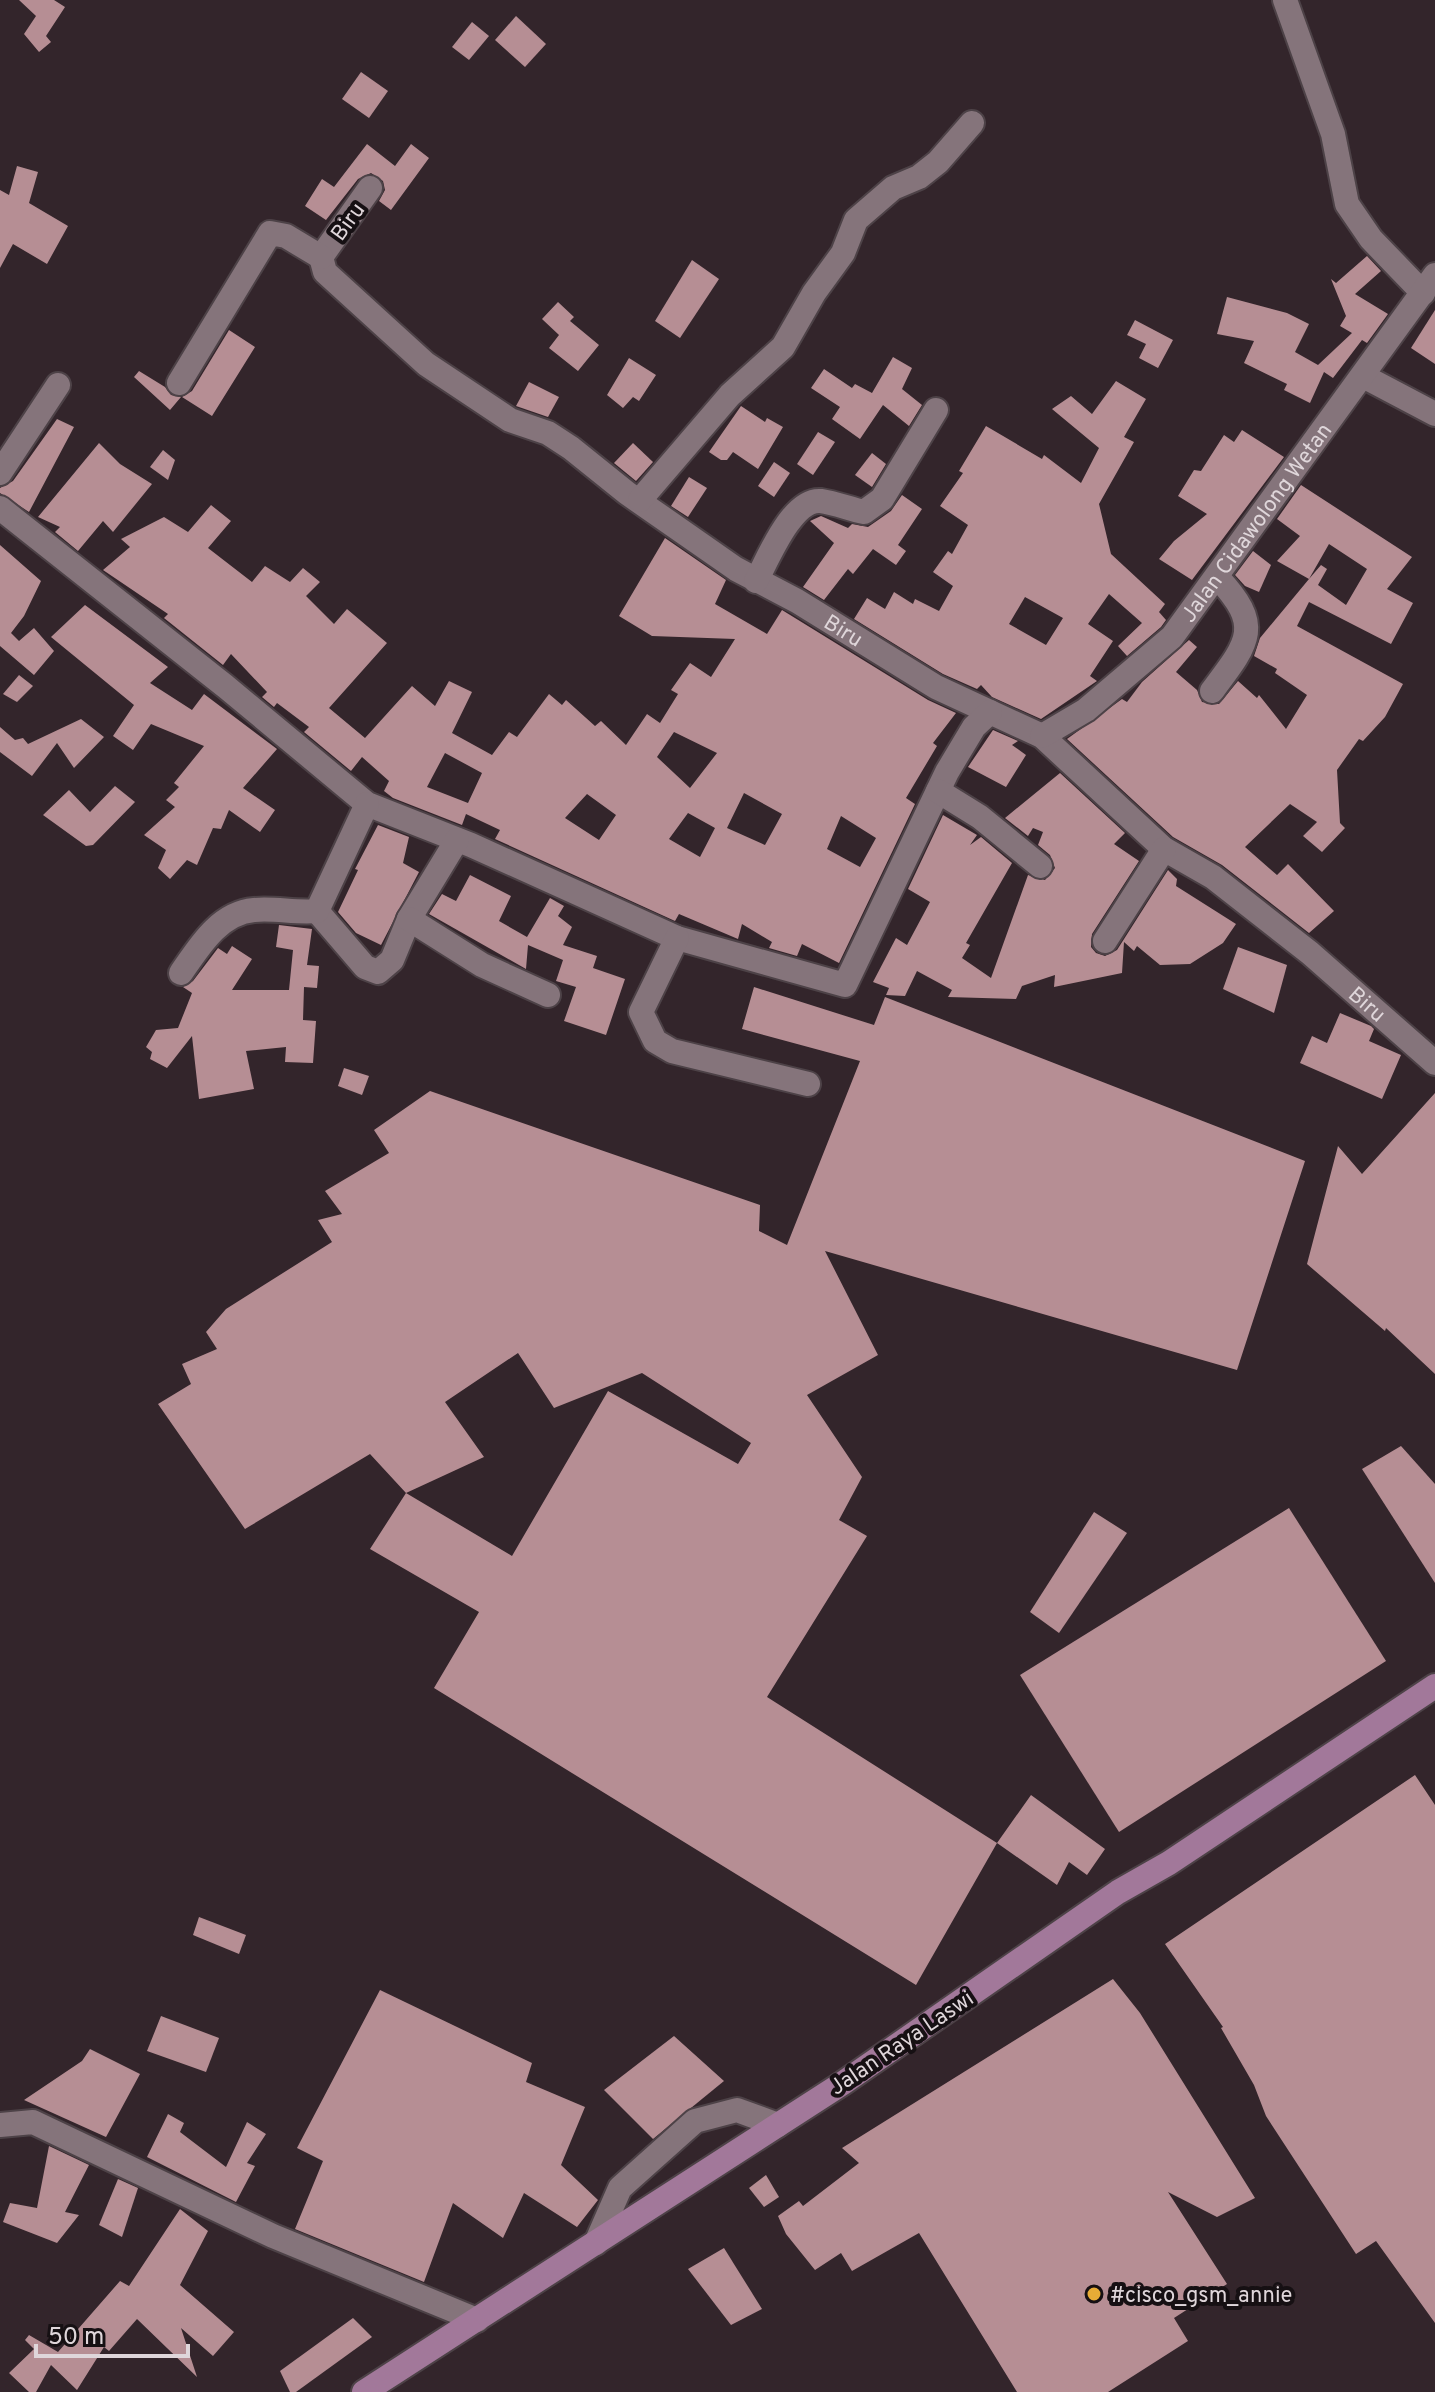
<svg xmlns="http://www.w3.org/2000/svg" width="1435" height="2392" font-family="Overpass,sans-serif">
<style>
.building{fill:#b68e94;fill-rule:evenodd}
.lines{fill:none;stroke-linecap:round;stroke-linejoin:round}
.minor-casing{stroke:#4d4247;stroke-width:28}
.major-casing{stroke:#4d4247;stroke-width:28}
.minor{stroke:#85747b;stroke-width:24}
.major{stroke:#a2789a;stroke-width:24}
.poi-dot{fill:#e7ac36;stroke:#161013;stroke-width:3}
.labels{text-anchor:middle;stroke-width:8;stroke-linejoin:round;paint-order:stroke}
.street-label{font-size:22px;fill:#dfd6da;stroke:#161013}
.poi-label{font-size:22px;fill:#dfd6da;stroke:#161013;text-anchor:start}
</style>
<rect width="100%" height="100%" fill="#33252b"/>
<g class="building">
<path d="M19 0H54L65 7 46 36 51 42 39 52 24 34 36 16Z"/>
<path d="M516 16 546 44 525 67 495 40Z"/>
<path d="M472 22 489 36 469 60 452 47Z"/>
<path d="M361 72 388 91 369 118 342 99Z"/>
<path d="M367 144 395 166 411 144 429 158 391 210 379 201 385 190 383 181 371 173 358 179 326 220 305 206 322 179 334 187Z"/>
<path d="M17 166 38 172 29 203 68 226 47 264 13 244 0 268V190L9 195Z"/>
<path d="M1367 256 1381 271 1355 294 1388 314 1367 343 1362 340 1333 378 1324 372 1310 403 1284 390 1287 384 1244 363 1254 341 1217 334 1227 297 1287 313 1309 324 1295 352 1318 365 1352 333 1340 326 1346 316 1331 279 1336 283Z"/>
<path d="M692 260 719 279 680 338 655 321Z"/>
<path d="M558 302 574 317 570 321 599 345 578 371 549 348 559 335 542 319Z"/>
<path d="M1435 310V364L1411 348Z"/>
<path d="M1135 320 1173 340 1158 368 1139 358 1146 344 1127 335Z"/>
<path d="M229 330 255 347 212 416 182 397 192 391Z"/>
<path d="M893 357 912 368 902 389 922 405 909 426 883 405 860 439 832 419 840 407 811 388 824 369 852 388 855 384 872 393Z"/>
<path d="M629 358 656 375 639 401 633 397 623 408 607 395Z"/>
<path d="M139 371 165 387 171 395 181 397 170 410 134 377Z"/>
<path d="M1116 381 1146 399 1124 437 1134 442 1099 504 1111 554 1165 604 1159 612 1166 620 1161 627 1127 656 1118 646 1142 623 1109 594 1088 624 1113 641 1090 676 1097 681 1041 719 992 697 981 685 977 689 943 674 854 619 867 598 885 609 894 592 913 604 915 599 939 611 953 586 933 572 948 551 952 554 968 525 940 506 963 473 959 471 986 426 1042 459 1044 455 1081 483 1099 448 1052 409 1071 396 1092 414ZM1025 597 1063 618 1046 645 1009 624Z"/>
<path d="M529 382 559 397 548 417 516 406Z"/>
<path d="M741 406 765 422 767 418 783 427 758 469 733 452 727 460H721L709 452Z"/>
<path d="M57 419 74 427 29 512 0 493V488L13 481Z"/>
<path d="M1242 430 1284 457 1192 580 1159 559 1174 541 1207 514 1178 496 1194 470 1201 471 1224 435 1234 442Z"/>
<path d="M818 432 835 442 813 475 797 464Z"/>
<path d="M99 443 120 464 152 484 113 532 103 521 78 551 55 532 60 527 38 517Z"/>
<path d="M633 443 653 462 636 481 614 463Z"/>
<path d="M163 450 175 460 168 480 150 467Z"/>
<path d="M872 453 886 464 872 487 855 475Z"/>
<path d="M774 462 790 473 774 497 758 486Z"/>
<path d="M689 477 707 488 688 517 671 506Z"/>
<path d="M1301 485 1412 557 1387 589 1413 603 1391 644 1309 602 1297 626 1403 684 1385 717 1363 741 1359 739 1337 770 1340 823 1345 828 1322 852 1303 836 1317 822 1290 804 1245 847 1277 875 1288 864 1334 911 1309 933 1222 865 1173 837 1067 739 1122 699 1127 702 1142 682 1189 640 1197 647 1176 672 1197 690 1202 702 1219 704 1238 681 1257 698 1259 695 1286 729 1307 695 1275 673 1277 669 1254 656 1260 638 1309 579 1277 561 1300 536 1277 519ZM1329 544 1367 569 1346 605 1318 585 1327 569 1321 565 1309 579Z"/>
<path d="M902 495 922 509 898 545 906 551 896 565 873 549 853 574 848 569 824 600 803 587 834 543 810 521 821 516 848 528 852 524 868 527 891 511Z"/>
<path d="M211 505 231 521 208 548 252 582 265 566 290 582 303 568 320 582 306 596 334 624 347 609 387 643 329 708 365 738 412 686 435 706 449 681 472 692 452 733 492 755 509 732 517 737 549 694 562 705 566 700 595 726 601 721 626 745 647 714 660 723 678 694 671 690 690 663 711 677 735 639 652 636 619 616 665 538 726 580 715 604 767 634 782 610 928 700 956 713 933 743 937 746 906 798 915 804 839 963 802 944 797 956 769 948 772 942 742 924 738 939 679 914 675 921 495 839 500 830 466 814 462 825 393 798 384 791 389 781 362 757 351 771 304 732 309 727 277 703 274 707 262 697 267 692 231 654 223 665 164 618 168 614 103 570 130 547 121 539 164 517 188 532ZM674 732 717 753 690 788 657 757ZM445 753 482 773 468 803 427 787ZM744 793 782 814 765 845 727 828ZM587 794 616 815 599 840 565 818ZM688 813 715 828 700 857 669 839ZM841 816 876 838 860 867 827 849Z"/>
<path d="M0 545 41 581 24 616 11 633 19 641 34 628 54 651 34 675 0 646Z"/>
<path d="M1253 551 1271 565 1259 592 1245 586 1235 575Z"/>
<path d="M85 605 168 667 150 683 192 710 204 694 277 749 243 788 275 810 260 832 229 810 221 829 213 828 197 865 187 860 170 879 158 868 166 850 144 835 175 807 166 800 179 787 174 783 204 746 151 724 133 750 113 736 134 705 51 637Z"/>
<path d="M19 675 33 686 17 702 3 694Z"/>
<path d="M81 719 104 737 74 768 57 743 32 776 0 752V727L15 740 23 738 28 744Z"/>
<path d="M993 730 1018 741 1012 745 1026 755 1006 787 968 767Z"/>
<path d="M1060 773 1125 833 1114 844 1139 861 1092 934 1091 947 1096 953 1105 956 1117 950 1168 870 1177 879 1176 886 1236 924 1223 943 1190 964 1160 965 1137 946 1134 951 1124 942 1122 973 1054 987 1055 975 1022 986 1016 999 948 997 952 990 917 971 905 996 886 995 889 988 873 982 896 938 907 945 930 902 908 889 943 815 977 835 970 845 981 837 1012 863 966 943 970 945 962 958 991 978 1028 875 1045 880 1055 868 1050 855 1038 845 1043 832 1033 828 1028 836 1005 818Z"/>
<path d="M115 786 135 802 93 845 86 846 43 815 69 790 90 812Z"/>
<path d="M378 825 409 837 403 863 419 872 381 945 356 933 338 912 358 870 355 869Z"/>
<path d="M470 875 511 896 499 921 527 937 550 898 564 906 558 916 572 927 563 945 597 956 593 968 625 979 606 1035 564 1021 576 987 556 981 563 960 528 945 526 969 429 914 442 894 456 901Z"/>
<path d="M279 925 312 929 307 965 319 966 317 988 304 987 303 1020 316 1021 313 1063 285 1062 286 1047 246 1051 254 1089 199 1099 192 1036 167 1068 150 1059 152 1052 146 1047 156 1030 178 1028 192 993 183 987 193 981 218 948 227 954 232 946 252 959 232 990H289L293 950 276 947Z"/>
<path d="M1238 947 1287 965 1274 1013 1223 989Z"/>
<path d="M754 987 874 1025 885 997 1305 1161 1237 1370 825 1251 878 1355 807 1395 862 1477 839 1520 867 1536 767 1697 997 1843 916 1985 434 1688 479 1612 370 1549 406 1493 370 1454 245 1529 158 1404 191 1384 182 1364 217 1349 206 1332 226 1309 332 1242 318 1220 342 1214 325 1191 389 1153 374 1130 430 1091 760 1205 759 1231 787 1245 860 1061 742 1029ZM518 1353 554 1408 642 1373 751 1443 738 1464 608 1391 512 1556 406 1493 484 1457 445 1402Z"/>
<path d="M1340 1013 1371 1026 1374 1029 1369 1041 1401 1055 1382 1099 1300 1063 1312 1036 1327 1043Z"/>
<path d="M344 1068 369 1076 362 1095 338 1086Z"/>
<path d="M1435 1093V1374L1386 1328 1385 1331 1307 1264 1338 1146 1362 1174Z"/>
<path d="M1401 1446 1435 1484V1583L1362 1469Z"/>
<path d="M1289 1508 1386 1661 1119 1832 1020 1675Z"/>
<path d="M1094 1512 1127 1533 1059 1633 1030 1612Z"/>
<path d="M1415 1775 1435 1805V2323L1376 2241 1356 2254 1266 2116 1254 2085 1221 2028 1223 2027 1165 1944Z"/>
<path d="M1031 1795 1105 1849 1087 1875 1069 1862 1057 1885 997 1843Z"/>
<path d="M199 1917 246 1935 239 1954 193 1935Z"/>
<path d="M1113 1979 1140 2013 1255 2198 1217 2217 1168 2192 1227 2284 1174 2318 1188 2341 1108 2392H1017L919 2233 852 2271 841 2253 815 2270 786 2234 778 2216 799 2201 803 2206 859 2163 842 2148Z"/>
<path d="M380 1990 532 2063 526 2082 585 2107 561 2165 598 2200 577 2227 524 2193 503 2238 453 2203 424 2282 295 2229 323 2161 297 2148Z"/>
<path d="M161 2016 219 2038 206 2072 147 2051Z"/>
<path d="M674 2036 724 2081 653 2139 604 2090Z"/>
<path d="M90 2049 140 2074 106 2137 24 2100 82 2061Z"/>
<path d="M168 2114 184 2123 180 2132 226 2167 247 2122 266 2134 247 2163 255 2166 236 2202 147 2157Z"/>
<path d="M49 2146 89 2165 65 2212 79 2215 57 2243 3 2222 10 2203 37 2208Z"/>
<path d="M766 2175 779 2197 764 2207 749 2188Z"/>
<path d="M118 2179 138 2188 122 2237 99 2225Z"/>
<path d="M180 2209 208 2231 180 2285 234 2332 213 2356 181 2328 197 2377 137 2319 109 2351 104 2347 77 2390 51 2365 36 2392H29L9 2373 34 2349 25 2340 29 2335 58 2352 120 2281 129 2286Z"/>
<path d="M724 2248 762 2309 731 2325 688 2269Z"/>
<path d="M353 2318 372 2337 296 2392H290L280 2371Z"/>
</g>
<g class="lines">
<g class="minor-casing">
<g id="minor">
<path d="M1285 0 1333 134 1347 204 1371 239 1423 293"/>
<path id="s1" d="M370 188 321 257 325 272 426 364 510 420 548 433 571 448 627 493 736 569 797 601 936 687 1042 736 1164 849 1213 877 1310 953 1435 1063"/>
<path d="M1363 376 1435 414"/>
<path d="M179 383 270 233 286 236 321 257"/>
<path d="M0 473 58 385"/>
<path d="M640 500 730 395 783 347 814 293 843 253 856 220 893 188 919 177 938 162 972 123"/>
<path d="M0 508 225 686 367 804 471 845 677 938 845 985 947 772 974 727 990 712"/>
<path d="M756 581C768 559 792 498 821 501 835 503 850 509 864 512L882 499 936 410"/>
<path d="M1212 691C1249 642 1263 626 1218 578"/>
<path id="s2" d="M1042 736 1086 710 1172 637 1435 275"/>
<path d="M938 791 980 817 1040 866"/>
<path d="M317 911 365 967 378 972 392 960 409 919 457 840"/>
<path d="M409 919 482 965 548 995"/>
<path d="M677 938 641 1012 655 1041 672 1051 808 1084"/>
<path d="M1105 941 1164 849"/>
<path d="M181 973C199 947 219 913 254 910 275 908 296 913 317 911L367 804"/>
<path d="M0 2125 33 2122 273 2236 477 2320"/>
<path d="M596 2243 620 2188 695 2121 737 2110 778 2125"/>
</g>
</g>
<g class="major-casing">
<path id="major" d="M364 2392 843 2083 1118 1892 1169 1863 1435 1686"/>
</g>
<use href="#minor" class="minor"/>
<use href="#major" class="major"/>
</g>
<circle class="poi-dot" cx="1094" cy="2294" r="8"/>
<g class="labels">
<g class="street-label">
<text transform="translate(347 221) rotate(-54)" y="8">Biru</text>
<text dy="8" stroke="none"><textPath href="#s2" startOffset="306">Jalan Cidawolong Wetan</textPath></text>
<text dy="8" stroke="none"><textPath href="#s1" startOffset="734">Biru</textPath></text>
<text dy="8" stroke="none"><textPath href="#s1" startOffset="1382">Biru</textPath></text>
<text transform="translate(901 2042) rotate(-34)" y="8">Jalan Raya Laswi</text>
</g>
<g class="poi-label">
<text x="1110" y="2302">#cisco_gsm_annie</text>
</g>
</g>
<path d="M36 2344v12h152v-12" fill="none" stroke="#dfd6da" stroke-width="4"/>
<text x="48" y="2344" font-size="24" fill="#dfd6da" stroke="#161013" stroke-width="6" paint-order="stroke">50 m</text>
</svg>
